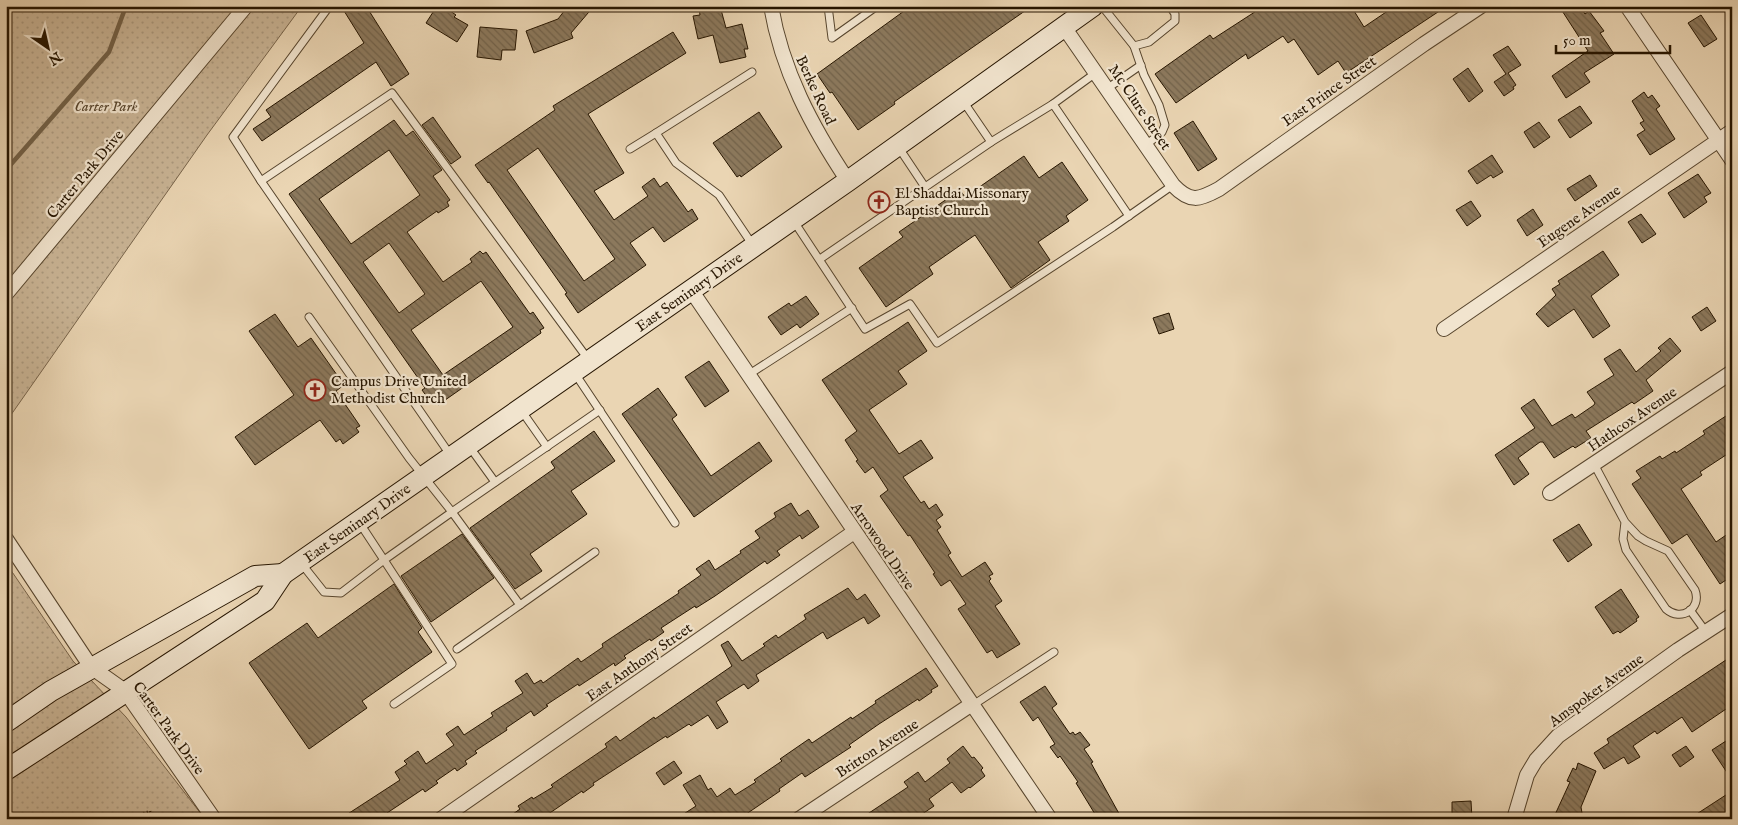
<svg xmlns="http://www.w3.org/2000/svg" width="1738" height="825" font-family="'IM FELL English',serif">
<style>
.grass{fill:url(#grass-dots);stroke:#78644a}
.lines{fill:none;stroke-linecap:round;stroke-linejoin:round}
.stream{stroke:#736147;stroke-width:4.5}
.building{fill:url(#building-back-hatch);stroke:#261500;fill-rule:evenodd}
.service-casing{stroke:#57452d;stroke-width:9}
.minor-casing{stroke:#57452d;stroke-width:16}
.secondary-casing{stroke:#261500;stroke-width:22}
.path{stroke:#261500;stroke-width:2.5;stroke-dasharray:1 2.5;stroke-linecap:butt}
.service{stroke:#f1e4ce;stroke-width:7}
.minor{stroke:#f1e4ce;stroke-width:14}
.secondary{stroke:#f1e4ce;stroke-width:20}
.labels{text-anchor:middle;stroke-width:4.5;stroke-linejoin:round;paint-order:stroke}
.street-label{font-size:15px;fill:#261500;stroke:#f1e4ce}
.park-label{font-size:15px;font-style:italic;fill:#57452d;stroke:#f1e4ce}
.poi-label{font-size:15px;fill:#261500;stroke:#f1e4ce;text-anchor:start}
</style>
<defs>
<pattern id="grass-dots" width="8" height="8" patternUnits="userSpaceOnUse" patternTransform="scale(1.25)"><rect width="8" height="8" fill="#c9b495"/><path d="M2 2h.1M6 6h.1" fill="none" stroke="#ac9a7f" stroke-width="1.8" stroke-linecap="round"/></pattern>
<pattern id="building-back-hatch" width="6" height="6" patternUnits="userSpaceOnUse" patternTransform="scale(1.25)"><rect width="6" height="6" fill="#8c795d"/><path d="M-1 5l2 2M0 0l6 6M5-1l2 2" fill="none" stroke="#72624a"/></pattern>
</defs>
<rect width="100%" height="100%" fill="#ead5b3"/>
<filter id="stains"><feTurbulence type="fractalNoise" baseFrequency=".004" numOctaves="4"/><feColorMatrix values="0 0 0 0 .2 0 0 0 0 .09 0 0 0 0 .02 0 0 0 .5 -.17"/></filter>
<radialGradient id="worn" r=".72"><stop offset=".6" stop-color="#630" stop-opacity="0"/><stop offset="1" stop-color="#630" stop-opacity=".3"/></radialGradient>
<g class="grass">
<path d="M6 6H302L207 135 6 422Z"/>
<path d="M6 563 73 661 126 717 205 819H6Z"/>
</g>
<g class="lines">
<path class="stream" d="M6 170 109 52 126 6"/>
</g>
<g class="building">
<path d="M341 6H366L409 74 391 86 376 62 262 141 253 129 271 117 266 110 364 43Z"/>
<path d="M437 6H443L456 15 454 17 468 25 457 42 426 23Z"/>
<path d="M568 6H594L571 33 573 38 534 53 526 31 558 19Z"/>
<path d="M706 6H720L726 28 742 24 748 49H744L746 57 720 63 713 35 698 39 693 16 700 15 699 8Z"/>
<path d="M911 6H1032L894 102 895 104 858 130 832 92 830 93 817 74Z"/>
<path d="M1264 6H1351L1364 27 1395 6H1447L1346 73 1338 61 1318 75 1294 39 1288 43 1283 36 1248 59 1246 54 1176 103 1155 74 1210 35 1213 39Z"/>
<path d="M1559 6H1580L1585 14 1589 11 1604 31 1600 33 1614 54 1584 73 1590 82 1566 98 1552 76 1588 51Z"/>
<path d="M1701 15 1717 39 1704 47 1688 23Z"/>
<path d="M480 27 517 30 515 50H502L501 60 477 57Z"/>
<path d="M673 32 686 53 588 114 624 173 594 191 614 220 648 196 642 187 654 178 660 187 667 182 688 212 692 209 698 219 664 242 653 227 630 243 646 265 578 313 565 294 567 293 489 182 488 183 475 165 555 110 553 106ZM538 148 615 259 584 281 507 170Z"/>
<path d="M1508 46 1521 65 1508 73 1516 85 1513 87 1514 89 1504 96 1494 82 1506 74 1493 55Z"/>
<path d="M1468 68 1483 91 1469 102 1453 79Z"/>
<path d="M1644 92 1648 98 1652 95 1660 106 1656 109 1675 139 1650 155 1637 135 1645 130 1640 123 1644 121 1632 101Z"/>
<path d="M1580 106 1592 123 1570 138 1558 120Z"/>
<path d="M759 112 782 147 741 177 740 175 737 177 713 143Z"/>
<path d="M433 117 461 157 451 164 422 125Z"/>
<path d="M394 120 406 136 413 131 442 170 433 176 450 200 447 202 449 206 438 213 437 211 407 232 443 282 472 262 470 259 480 251 483 254 486 252 530 314 533 312 544 328 540 330 541 333 438 405 436 402 433 405 422 390 425 388 289 194ZM389 150 420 195 351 244 319 199ZM389 243 425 294 399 313 363 262ZM481 281 513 327 443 375 411 330Z"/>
<path d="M1193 121 1217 159 1198 171 1174 133Z"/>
<path d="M1539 122 1550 137 1534 148 1524 132Z"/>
<path d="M1492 155 1503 172 1493 178 1491 175 1477 184 1468 171Z"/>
<path d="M1024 156 1039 178 1062 162 1088 200 1066 216 1069 221 1038 242 1050 260 1011 288 975 235 929 267 933 274 886 307 859 268 903 237 899 232 960 190 965 197Z"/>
<path d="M1698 174 1711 193 1704 197 1707 202 1684 218 1668 193Z"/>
<path d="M1590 175 1597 186 1575 201 1567 189Z"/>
<path d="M1471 201 1481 216 1467 226 1456 210Z"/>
<path d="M1533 209 1543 225 1527 236 1517 220Z"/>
<path d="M1641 214 1656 234 1642 243 1628 222Z"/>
<path d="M1603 251 1619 275 1591 296 1610 326 1593 338 1574 309 1548 327 1536 314 1556 295 1552 289 1560 284 1558 281Z"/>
<path d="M806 296 819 314 800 328 797 324 781 335 768 317 789 303 791 306Z"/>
<path d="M1707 307 1716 321 1701 331 1692 317Z"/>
<path d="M1169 313 1174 329 1159 334 1153 318Z"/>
<path d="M275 314 298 347 311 338 344 385 336 391 360 426 356 428 359 432 343 444 340 439 336 442 320 420 255 465 235 437 294 395 249 331Z"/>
<path d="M908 322 927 351 898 371 907 384 869 410 899 454 921 440 933 458 903 477 921 503 924 501 929 509 936 504 943 515 936 520 941 527 937 530 951 553 948 555 962 577 985 562 993 574 989 576 991 579 989 581 1002 601 995 606 1020 644 997 658 992 650 987 653 958 609 966 604 950 580 941 586 933 574 935 573 910 535 908 536 880 496 888 490 873 467 865 473 856 461 858 460 845 440 857 431 822 380Z"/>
<path d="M1670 338 1681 351 1646 380 1653 391 1634 404 1632 402 1586 431 1591 438 1575 448 1573 446 1554 458 1543 442H1540L1518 458 1529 474 1514 485 1495 455 1535 428 1521 408 1534 399 1552 426 1572 414 1575 418 1594 405 1595 403 1587 392 1614 375 1604 359 1620 349 1636 372 1661 351 1658 348Z"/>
<path d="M709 361 729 391 705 407 685 377Z"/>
<path d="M658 388 677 415 672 419 711 476 759 442 772 461 694 517 622 414Z"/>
<path d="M1732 412V451L1700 472 1702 475 1681 489 1716 542 1732 531V576L1720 584 1687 534 1672 544 1632 484 1641 478 1636 471 1660 456 1662 459 1675 451 1676 453 1705 434 1703 431Z"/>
<path d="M594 431 615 461 571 491 587 514 530 554 542 571 515 589 470 528 555 468 551 462Z"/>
<path d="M791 503 799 516 808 510 819 527 802 539 800 535 777 551 780 555 767 564 765 561 715 596 696 608 695 606 661 628 664 632 651 641 650 639 624 656 626 658 615 666 614 663 579 686 578 684 546 705 548 706 534 716 531 711 506 728 507 730 475 751 477 753 465 761 467 764 457 771 455 768 436 781 438 783 425 792 423 789 387 813 391 819H340L400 780 395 772 407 764 404 761 418 751 426 764 454 745 446 734 458 726 464 735 493 716 491 713 523 693 515 681 527 673 534 684 541 680 543 683 578 658 581 662 603 647 602 644 679 593 678 591 701 575 696 569 709 560 715 570 741 553 740 551 760 538 755 531 776 517 774 513Z"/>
<path d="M1579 524 1592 545 1568 562 1553 540Z"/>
<path d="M462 534 494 578 431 622 401 576Z"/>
<path d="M394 584 422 628 418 632 432 652 362 701 367 708 309 749 249 663 307 623 318 638Z"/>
<path d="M848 588 857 600 865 594 880 616 868 624 864 617 827 639 823 632 756 675 759 681 748 689 744 684 716 702 728 722 717 729 708 715 691 726 689 724 667 738 666 736 595 782 593 783 594 785 583 793 582 791 541 819H506L520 809 518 806 532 797 533 799 553 787 551 785 607 747 605 744 616 736 620 741 654 717 655 719 732 666 721 645 728 641 742 661 765 646 763 644 776 635 778 638 806 619 804 615Z"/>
<path d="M1621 589 1639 617 1636 619 1637 621 1620 633 1618 631 1613 634 1595 607Z"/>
<path d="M1732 656V705L1692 732 1682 717 1657 734 1655 731 1633 746 1640 757 1628 764 1624 757 1604 769 1594 753 1609 743 1607 739Z"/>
<path d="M926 668 938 686 931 690 932 692 919 701 918 699 879 724 849 745 851 747 805 777 802 773 779 789 780 791 739 819H676L696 806 683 785 700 775 708 790 711 788 717 797 730 788 735 795 756 782 754 780 782 761 780 759 809 739 812 743 851 717 852 719 876 703 875 701Z"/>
<path d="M1045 686 1057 704 1052 708 1070 734 1073 732 1075 735 1080 732 1090 745 1084 749 1093 762 1091 763 1122 819H1098L1076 783 1078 782 1060 756 1058 758 1050 747 1055 744 1038 717 1033 721 1020 702Z"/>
<path d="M1726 741 1732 749V780L1712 750Z"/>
<path d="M963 746 972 758 974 757 983 768 981 770 985 776 970 788 969 787 961 793 952 782 929 799 934 806 915 819H860L908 787 904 782 918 772 925 782 950 763 947 759Z"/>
<path d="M1686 746 1694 757 1680 767 1672 755Z"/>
<path d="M674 761 682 773 664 785 656 773Z"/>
<path d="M1578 763 1596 771 1581 807 1583 819H1553L1570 782 1567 781 1573 768 1576 770Z"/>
<path d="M1732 791V819H1689Z"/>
<path d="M1471 801 1472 819H1452V802Z"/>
</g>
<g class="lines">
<g class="service-casing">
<g id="service">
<path d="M828 6 832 38 877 6"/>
<path d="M1102 6 1134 46 1149 42 1175 21V14L1170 6"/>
<path d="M1134 46 1144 75 1159 105 1165 125 1162 132 1146 145"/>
<path d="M752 72 656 133 676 163 719 195 752 244"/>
<path d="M1097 72 1053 104 1129 216"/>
<path d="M1108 88 1141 65"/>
<path d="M963 101 991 142"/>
<path d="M899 148 925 187"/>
<path d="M630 149 656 133"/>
<path d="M261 181 233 137 328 8"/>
<path d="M793 220 865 329 910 304 937 343 1113 227 1173 185"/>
<path d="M820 259 991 142 1053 104"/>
<path d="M309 317 409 458 452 512 600 410"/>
<path d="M574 372 675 523"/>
<path d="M748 375 852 308"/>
<path d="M521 410 547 447"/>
<path d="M469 446 495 482"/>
<path d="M451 456 261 181 392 93 588 359"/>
<path d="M1594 464 1625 522 1638 536 1646 541 1668 551 1695 590C1702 609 1681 622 1666 609L1626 550 1623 539 1625 522"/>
<path d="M301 563 324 592 341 593 384 560 359 522"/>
<path d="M1690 610 1706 632"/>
<path d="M457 649 520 605"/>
<path d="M394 704 452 664 384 560 452 512 520 605 595 552"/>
<path d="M973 705 1054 652"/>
</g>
</g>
<g class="minor-casing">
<g id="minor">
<path d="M771 6C782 71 812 127 848 181"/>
<path d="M1627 6 1732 160"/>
<path d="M1064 27 1173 185C1190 203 1199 200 1219 189L1424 44 1481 6"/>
<path d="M691 290 1050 819"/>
<path d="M6 294 246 6"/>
<path d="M1444 329 1732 131"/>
<path d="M1550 493 1732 372"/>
<path d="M6 539 91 667 125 691 214 819"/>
<path d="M441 819 854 532"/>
<path d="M799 819 972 704"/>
<path d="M1514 819 1527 775 1536 760 1558 736 1678 650 1732 615"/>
</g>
</g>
<g class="secondary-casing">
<g id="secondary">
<path d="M6 722 51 691 255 576 283 574"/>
<path d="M6 770 265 601 283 574 848 181 1093 6"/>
</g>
</g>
<g class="path">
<path d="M99 819 107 815H119L121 819"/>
<path d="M127 819 150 811 152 819"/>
</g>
<use href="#service" class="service"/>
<use href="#minor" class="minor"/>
<use href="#secondary" class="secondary"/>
</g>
<defs>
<g id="church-ring" transform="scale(1.125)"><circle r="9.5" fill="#f1e4ce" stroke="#8f2418" stroke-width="1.5"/><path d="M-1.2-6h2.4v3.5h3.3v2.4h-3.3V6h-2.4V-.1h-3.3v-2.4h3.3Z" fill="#8f2418"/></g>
</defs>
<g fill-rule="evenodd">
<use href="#church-ring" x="879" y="202"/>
<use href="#church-ring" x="315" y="390"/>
</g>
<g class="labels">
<g class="street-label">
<text transform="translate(816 90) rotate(65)" y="5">Berke Road</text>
<text transform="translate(1329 91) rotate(-35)" y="5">East Prince Street</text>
<text transform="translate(1140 107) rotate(56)" y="5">Mc Clure Street</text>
<text transform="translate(85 174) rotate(-50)" y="5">Carter Park Drive</text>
<text transform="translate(1579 216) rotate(-35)" y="5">Eugene Avenue</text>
<text transform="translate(689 292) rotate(-35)" y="5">East Seminary Drive</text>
<text transform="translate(1632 419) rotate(-34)" y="5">Hathcox Avenue</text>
<text transform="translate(357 523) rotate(-35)" y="5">East Seminary Drive</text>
<text transform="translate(883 546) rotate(56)" y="5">Arrowood Drive</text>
<text transform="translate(639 662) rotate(-35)" y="5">East Anthony Street</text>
<text transform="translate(1596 690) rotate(-36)" y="5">Amspoker Avenue</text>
<text transform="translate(169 728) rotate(54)" y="5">Carter Park Drive</text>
<text transform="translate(877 748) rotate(-33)" y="5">Britton Avenue</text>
</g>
<g class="park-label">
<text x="106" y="111">Carter Park</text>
</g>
<g class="poi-label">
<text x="895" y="198">El Shaddai Missonary<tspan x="895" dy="17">Baptist Church</tspan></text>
<text x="331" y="386">Campus Drive United<tspan x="331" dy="17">Methodist Church</tspan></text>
</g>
</g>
<rect width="1738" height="825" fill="none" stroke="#ead5b3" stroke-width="25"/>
<rect x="8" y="8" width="1723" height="810" fill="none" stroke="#261500" stroke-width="2.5"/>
<rect x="12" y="12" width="1713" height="800" fill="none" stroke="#261500"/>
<g transform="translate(48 48) rotate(146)" stroke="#f1e4ce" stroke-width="4" paint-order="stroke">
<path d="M0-4L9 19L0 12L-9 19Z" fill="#261500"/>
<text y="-8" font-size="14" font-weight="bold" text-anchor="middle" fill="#261500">N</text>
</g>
<path d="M1556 45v8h114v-8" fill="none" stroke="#261500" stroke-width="2.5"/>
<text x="1563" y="45" font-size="15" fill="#261500" stroke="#f1e4ce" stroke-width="4" paint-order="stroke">50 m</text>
<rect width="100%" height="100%" filter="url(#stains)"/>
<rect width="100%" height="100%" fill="url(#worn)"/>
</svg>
